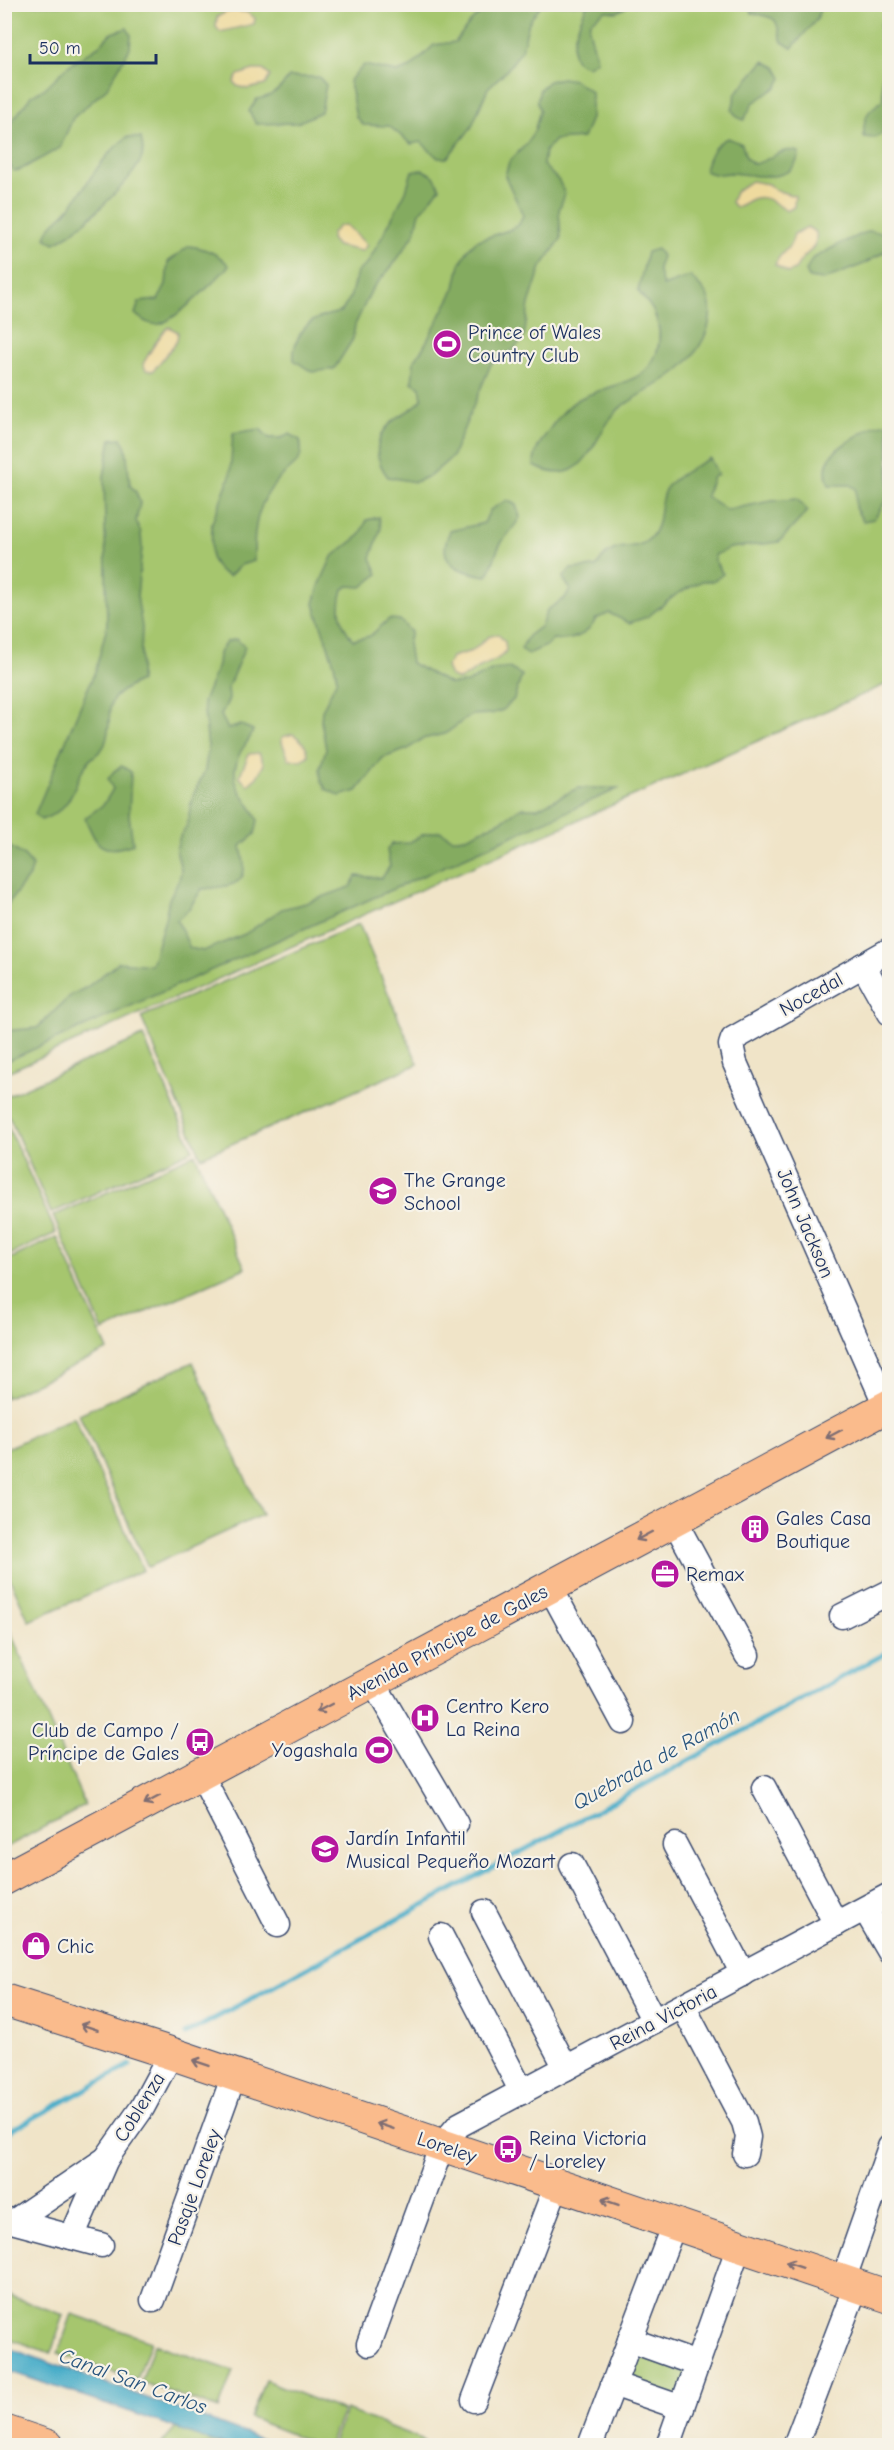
<svg xmlns="http://www.w3.org/2000/svg" width="894" height="2450" font-family="'Comic Neue',sans-serif">
<style>
.green{fill:#a6c66e;stroke:#607a66;stroke-width:1.5}
.forest{fill:#84ab61;stroke:#506d60;stroke-width:1.5}
.sand{fill:#eeda9e;stroke:#84847e;stroke-width:1.5}
.water{fill:#49adc9;stroke:#326e94;stroke-width:1.5}
.lines{fill:none;stroke-linecap:round;stroke-linejoin:round}
.stream{stroke:#49adc9;stroke-width:5}
.minor-casing{stroke:#3b4a6e;stroke-width:27}
.major-casing{stroke:#3b4a6e;stroke-width:34}
.minor{stroke:#fff;stroke-width:24}
.major{stroke:#fabb8c;stroke-width:32}
.oneway{stroke:#7f6e73}
.labels{text-anchor:middle;stroke-width:4.5;stroke-linejoin:round;paint-order:stroke}
.poi-label{font-size:20px;fill:#1b2f5e;stroke:#f7f3e8;text-anchor:start}
.street-label{font-size:20px;fill:#1b2f5e;stroke:#f7f3e8}
.water-label{font-size:21px;font-style:italic;fill:#29557e;stroke:#f7f3e8}
</style>
<rect width="100%" height="100%" fill="#f7f3e8"/>
<filter id="ink" filterUnits="userSpaceOnUse"><feTurbulence type="fractalNoise" baseFrequency=".0167" numOctaves="2"/><feDisplacementMap in="SourceGraphic" scale="12" xChannelSelector="R" yChannelSelector="G"/><feConvolveMatrix kernelMatrix="1 2 1 2 8 2 1 2 1" color-interpolation-filters="sRGB"/></filter>
<filter id="wash" filterUnits="userSpaceOnUse"><feTurbulence type="fractalNoise" baseFrequency=".008" numOctaves="4" result="noise"/><feDisplacementMap in="SourceGraphic" scale="24" xChannelSelector="R" yChannelSelector="G"/><feGaussianBlur stdDeviation="1.35" result="paint"/><feColorMatrix in="noise" values="0 0 0 0 0 0 0 0 0 0 0 0 0 0 0 0 0 1.4 0 .05"/><feComposite in="paint" operator="in"/></filter>
<g filter="url(#wash)">
<rect width="100%" height="100%" fill="#f0e4c8"/>
<g class="green">
<path d="M5 5H889V683L5 1073Z"/>
<path d="M359 924 418 1064 201 1157 141 1017Z"/>
<path d="M143 1036 193 1150 51 1213 5 1107V1097Z"/>
<path d="M5 1120 56 1233 5 1257H4Z"/>
<path d="M195 1154 245 1268 103 1331 53 1216Z"/>
<path d="M57 1237 108 1350 5 1398V1261Z"/>
<path d="M193 1362 262 1515 148 1567 79 1414Z"/>
<path d="M74 1417 143 1570 29 1621 5 1568V1449Z"/>
<path d="M4 1617 85 1805 5 1848H4Z"/>
<path d="M5 2294 64 2315 51 2353 5 2337Z"/>
<path d="M72 2314 151 2341 137 2380 58 2353Z"/>
<path d="M154 2344 233 2371 219 2409 141 2382Z"/>
<path d="M635 2352 688 2373 678 2399 625 2378Z"/>
<path d="M265 2380 343 2411 329 2445H320L250 2418Z"/>
<path d="M346 2410 424 2440 422 2445H332Z"/>
<path d="M176 2428 224 2445 160 2446Z"/>
</g>
<g class="forest">
<path d="M497 4 541 5 529 22 522 50 507 70 488 88 471 128 447 158H438L421 142 411 144 389 126 363 125 356 117 349 81 364 65 397 72 411 67 434 45 455 42 473 19Z"/>
<path d="M586 5H630L617 12 605 11 590 22 589 29 597 60 588 66C559 62 579 23 586 8Z"/>
<path d="M749 5H818L820 9 817 19 792 48 782 42C775 16 779 19 752 13Z"/>
<path d="M889 9V130L875 138 864 137C863 116 867 111 883 100L882 78 887 68 880 38V25Z"/>
<path d="M127 28 131 35 130 48 107 88 73 118 60 148 20 170 13 171 5 155 9 145 6 129 32 95 44 89 68 66 100 45 110 34Z"/>
<path d="M764 61 776 67 782 78 777 87 753 103 744 120 737 117 732 110 736 93Z"/>
<path d="M289 77H319L326 85 321 112 297 123 256 124 249 111 257 99C272 97 280 89 289 77Z"/>
<path d="M562 78 574 80 591 92V118L583 138 555 140 545 151 543 165 559 181 565 194 559 210 561 239 541 267 529 304 524 338 512 351 491 364 452 457 430 476 415 482 388 477C369 453 377 430 403 414 411 409 416 407 422 399L420 387 412 382 414 361 423 348 455 288 460 264 469 248 476 241 509 230 519 224 523 215 505 176 509 162 528 142 535 129 540 110 537 102 540 89 549 81Z"/>
<path d="M127 137 141 138C143 146 144 152 141 160 130 182 77 234 54 243L45 238C49 223 62 218 71 206 90 180 101 157 127 137Z"/>
<path d="M728 138 742 144 746 158 754 164C774 160 779 146 799 152 795 186 755 175 732 173 718 173 720 177 705 171 708 156 714 143 728 138Z"/>
<path d="M423 170 434 176 440 188 420 212 415 233 394 264 372 289 355 325 353 339 334 369 312 372 294 360C292 344 303 323 319 318 326 315 334 314 342 311L350 298 357 272 367 264 383 235 406 191 412 171Z"/>
<path d="M869 231 886 233 889 240V249L864 264 823 280 809 278 806 271 812 259 841 243Z"/>
<path d="M189 246C205 248 219 253 229 266 216 280 177 319 160 324 149 326 143 320 135 314L139 302 158 300 166 285 168 262Z"/>
<path d="M657 249 662 256 658 269 663 286 690 276C696 282 704 290 708 297 713 311 710 325 704 338 688 372 655 385 624 405 593 425 591 495 534 466 534 452 539 444 547 433 555 421 567 406 579 399 596 390 615 387 632 379 657 368 666 339 654 313 651 305 643 298 638 291L647 252Z"/>
<path d="M889 423V496L874 519 863 521 855 508 856 489 850 485H829C820 461 833 451 851 440 867 430 870 425 889 423Z"/>
<path d="M260 429 269 438H281L290 434 300 440C305 463 294 464 280 478 273 485 266 496 262 505 254 523 254 542 254 561L241 565 229 576 219 571 211 558 212 523 230 476 233 433Z"/>
<path d="M121 438 126 447 130 485 136 492 140 503 136 521 141 533 142 548 137 596 142 627 140 681C95 703 117 708 105 744 102 752 94 755 89 761 69 785 78 807 41 820L35 814 96 669 107 626 104 476 111 439Z"/>
<path d="M710 458 718 475 713 477 706 496 727 510 771 501 797 499 808 511 779 542 730 548 715 555V561L723 574 713 581H702L677 594 647 617 629 623 609 613 596 619C588 636 570 642 553 639L546 646 528 654 521 649 528 636 541 626 547 610 565 598 570 589 563 578 570 569 596 567C599 563 603 556 608 553 620 543 638 551 650 538 663 524 657 506 665 490 671 478 698 465 710 458Z"/>
<path d="M507 500 516 505 520 517C514 529 505 536 500 545 494 555 494 566 487 576 460 572 434 564 450 531L484 523 490 510Z"/>
<path d="M379 517 381 528 371 558 378 574 362 587 349 586 343 589C337 609 340 624 353 640L370 636 389 619 400 620 411 632 408 643 411 663 450 684 467 683 493 670 509 668 522 675 514 699 503 710 491 714 471 715 445 734 422 739 408 749 383 758 357 791 340 796 326 789 321 781 320 768 326 749 321 721 322 711 337 679 334 664 314 604 319 586 332 557 360 535 367 520Z"/>
<path d="M236 639 245 647 228 687 229 699 221 715 228 729 241 725 253 730C250 742 243 745 239 755 226 788 246 793 258 820L255 834 241 846C242 853 244 859 244 866 246 889 217 887 202 889L188 910 177 920 190 948 203 951 245 934 282 909 306 903 350 887 356 876 382 878 390 866 387 850 391 844 408 843 424 834 440 831 452 838H464L503 820 520 808H538L578 788H620L5 1062V1031L37 1028 71 995 87 987 119 962 151 965 165 919 169 899 180 877 181 869 176 850 180 836 187 826 192 798 205 770 208 747 203 702 218 665 219 653 226 642Z"/>
<path d="M122 766 131 772 129 815 133 844C100 856 97 845 85 818L104 804 113 789 108 779 114 771Z"/>
<path d="M10 847 23 855 33 866 30 875 5 908V848Z"/>
</g>
<g class="sand">
<path d="M236 11 246 12 255 18 254 24 220 32 216 27 217 17 226 12Z"/>
<path d="M253 70H263L270 76 265 85 247 89 237 86 234 82 238 75Z"/>
<path d="M751 181 768 184 775 190 795 196 794 207 787 211C777 205 765 193 752 199 745 202 742 206 735 207L731 202 735 192Z"/>
<path d="M346 225 367 245 362 251 337 246 331 239 332 233 339 226Z"/>
<path d="M807 227 816 232C819 252 802 252 795 270L788 273 775 265C781 249 791 252 794 234Z"/>
<path d="M169 327 178 332 177 341 153 371 146 370 143 364C148 355 162 331 169 327Z"/>
<path d="M498 634 505 642 506 651C498 661 492 661 480 667 472 671 467 677 458 680L450 676 446 667 452 657 472 651 488 637Z"/>
<path d="M293 734C301 740 308 745 308 756L301 760H289L282 742V737Z"/>
<path d="M259 753 264 764 257 777 248 785 239 777 249 754Z"/>
</g>
<path class="water" d="M5 2347 28 2355 277 2445H224L119 2408 5 2370Z"/>
<g class="lines">
<g class="stream">
<path d="M186 2034 890 1651"/>
<path d="M4 2134 130 2065"/>
</g>
</g>
</g>
<g filter="url(#ink)">
<g class="lines">
<g class="minor-casing">
<g id="minor">
<path d="M890 950 733 1039 731 1045 735 1063 890 1415"/>
<path d="M863 965 890 1013"/>
<path d="M674 1520 747 1655"/>
<path d="M550 1587 623 1722"/>
<path d="M842 1616 890 1592"/>
<path d="M373 1682 456 1824"/>
<path d="M201 1774 278 1925"/>
<path d="M764 1788 836 1924"/>
<path d="M675 1845 743 1974"/>
<path d="M572 1865 654 2021"/>
<path d="M865 1909 890 1952"/>
<path d="M484 1912 566 2068"/>
<path d="M441 1936 522 2092"/>
<path d="M683 2006 744 2122 748 2137 745 2154"/>
<path d="M4 2219 101 2245"/>
<path d="M15 2221 106 2159"/>
<path d="M72 2237 106 2159 142 2108 171 2054"/>
<path d="M843 2281 890 2147"/>
<path d="M153 2300 234 2075"/>
<path d="M630 2340 697 2364"/>
<path d="M369 2344 442 2145 459 2125 890 1895"/>
<path d="M613 2384 682 2408"/>
<path d="M474 2400 557 2184"/>
<path d="M590 2446 674 2224"/>
<path d="M668 2446 739 2246"/>
<path d="M795 2446 856 2286"/>
</g>
</g>
<g class="major-casing">
<g id="major">
<path d="M4 1879 890 1405"/>
<path d="M4 2000 167 2052 890 2297"/>
<path d="M4 2431 48 2446"/>
</g>
</g>
<use href="#minor" class="minor"/>
<use href="#major" class="major"/>
</g>
<defs><path id="oneway-shaft" d="M-6 0H5M1.5-3L5.5 0L1.5 3" fill="none" stroke-width="1.6" stroke-linecap="round" stroke-linejoin="round" transform="scale(1.5)"/></defs>
<g class="oneway">
<use href="#oneway-shaft" transform="translate(834 1434) rotate(152)"/>
<use href="#oneway-shaft" transform="translate(644 1536) rotate(152)"/>
<use href="#oneway-shaft" transform="translate(324 1708) rotate(152)"/>
<use href="#oneway-shaft" transform="translate(152 1800) rotate(152)"/>
<use href="#oneway-shaft" transform="translate(89 2027) rotate(-162)"/>
<use href="#oneway-shaft" transform="translate(201 2063) rotate(-161)"/>
<use href="#oneway-shaft" transform="translate(385 2126) rotate(-161)"/>
<use href="#oneway-shaft" transform="translate(610 2202) rotate(-161)"/>
<use href="#oneway-shaft" transform="translate(794 2265) rotate(-161)"/>
</g>
</g>
<defs>
<g id="stadium-disc" transform="scale(1.5)"><circle r="9.5" fill="#b5179e" stroke="#f7f3e8"/><path d="M0-5a6.5 5 0 1 0 0 10a6.5 5 0 1 0 0-10ZM-3.5-1.8h7v3.6h-7Z" fill="#fff"/></g>
<g id="school-disc" transform="scale(1.5)"><circle r="9.5" fill="#b5179e" stroke="#f7f3e8"/><path d="M0-5L7-2L0 1L-7-2ZM-4 1L0 2.5L4 1V4Q0 6-4 4Z" fill="#fff"/></g>
<g id="building-disc" transform="scale(1.5)"><circle r="9.5" fill="#b5179e" stroke="#f7f3e8"/><path d="M-4-6H4V6H1V3H-1V6H-4ZM-2.5-4.3h1.7v1.8h-1.7ZM.8-4.3h1.7v1.8H.8ZM-2.5-1h1.7V.8h-1.7ZM.8-1h1.7V.8H.8Z" fill="#fff"/></g>
<g id="office-disc" transform="scale(1.5)"><circle r="9.5" fill="#b5179e" stroke="#f7f3e8"/><path d="M-6-3h4V-5.5h4V-3h4V5H-6ZM-1-4.5V-3h2v-1.5ZM-6 0V1H6V0Z" fill="#fff"/></g>
<g id="hospital-disc" transform="scale(1.5)"><circle r="9.5" fill="#b5179e" stroke="#f7f3e8"/><path d="M-5-5h3v3.5h4V-5h3V5h-3V1.5h-4V5h-3Z" fill="#fff"/></g>
<g id="bus-disc" transform="scale(1.5)"><circle r="9.5" fill="#b5179e" stroke="#f7f3e8"/><path d="M-5-6H5V4H4V6H2V4H-2V6H-4V4H-5ZM-3.5-4V0h7V-4ZM-3.5 1.2v1.5H-2V1.2ZM2 1.2v1.5H3.5V1.2Z" fill="#fff"/></g>
<g id="shop-disc" transform="scale(1.5)"><circle r="9.5" fill="#b5179e" stroke="#f7f3e8"/><path d="M-5-2.5h2.3a2.7 3.5 0 0 1 5.4 0H5L5.5 6h-11ZM-1.5-2.5h3a1.5 2.3 0 0 0-3 0Z" fill="#fff"/></g>
</defs>
<g fill-rule="evenodd">
<use href="#stadium-disc" x="447" y="344"/>
<use href="#school-disc" x="383" y="1191"/>
<use href="#building-disc" x="755" y="1529"/>
<use href="#office-disc" x="665" y="1574"/>
<use href="#hospital-disc" x="425" y="1718"/>
<use href="#bus-disc" x="200" y="1742"/>
<use href="#stadium-disc" x="379" y="1750"/>
<use href="#school-disc" x="325" y="1849"/>
<use href="#shop-disc" x="36" y="1946"/>
<use href="#bus-disc" x="508" y="2149"/>
</g>
<g class="labels">
<g class="poi-label">
<text x="468" y="339">Prince of Wales<tspan x="468" dy="23">Country Club</tspan></text>
<text x="404" y="1187">The Grange<tspan x="404" dy="23">School</tspan></text>
<text x="776" y="1525">Gales Casa<tspan x="776" dy="23">Boutique</tspan></text>
<text x="686" y="1581">Remax</text>
<text x="446" y="1713">Centro Kero<tspan x="446" dy="23">La Reina</tspan></text>
<text x="179" y="1737" text-anchor="end">Club de Campo /<tspan x="179" dy="23">Príncipe de Gales</tspan></text>
<text x="358" y="1757" text-anchor="end">Yogashala</text>
<text x="346" y="1845">Jardín Infantil<tspan x="346" dy="23">Musical Pequeño Mozart</tspan></text>
<text x="57" y="1953">Chic</text>
<text x="529" y="2145">Reina Victoria<tspan x="529" dy="23">/ Loreley</tspan></text>
</g>
<g class="street-label">
<text transform="translate(811 994) rotate(-29)" y="7">Nocedal</text>
<text transform="translate(806 1223) rotate(67)" y="7">John Jackson</text>
<text transform="translate(447 1642) rotate(-28)" y="7">Avenida Príncipe de Gales</text>
<text transform="translate(663 2017) rotate(-28)" y="7">Reina Victoria</text>
<text transform="translate(139 2107) rotate(-58)" y="7">Coblenza</text>
<text transform="translate(447 2147) rotate(19)" y="7">Loreley</text>
<text transform="translate(194 2187) rotate(-70)" y="7">Pasaje Loreley</text>
</g>
<g class="water-label">
<text transform="translate(656 1759) rotate(-29)" y="7">Quebrada de Ramón</text>
<text transform="translate(133 2381) rotate(20)" y="7">Canal San Carlos</text>
</g>
</g>
<rect width="894" height="2450" fill="none" stroke="#f7f3e8" stroke-width="24"/>
<path d="M30 54v9h126v-9" fill="none" stroke="#1b2f5e" stroke-width="3"/>
<text x="39" y="54" font-size="18" fill="#1b2f5e" stroke="#f7f3e8" stroke-width="4.5" paint-order="stroke">50 m</text>
</svg>
